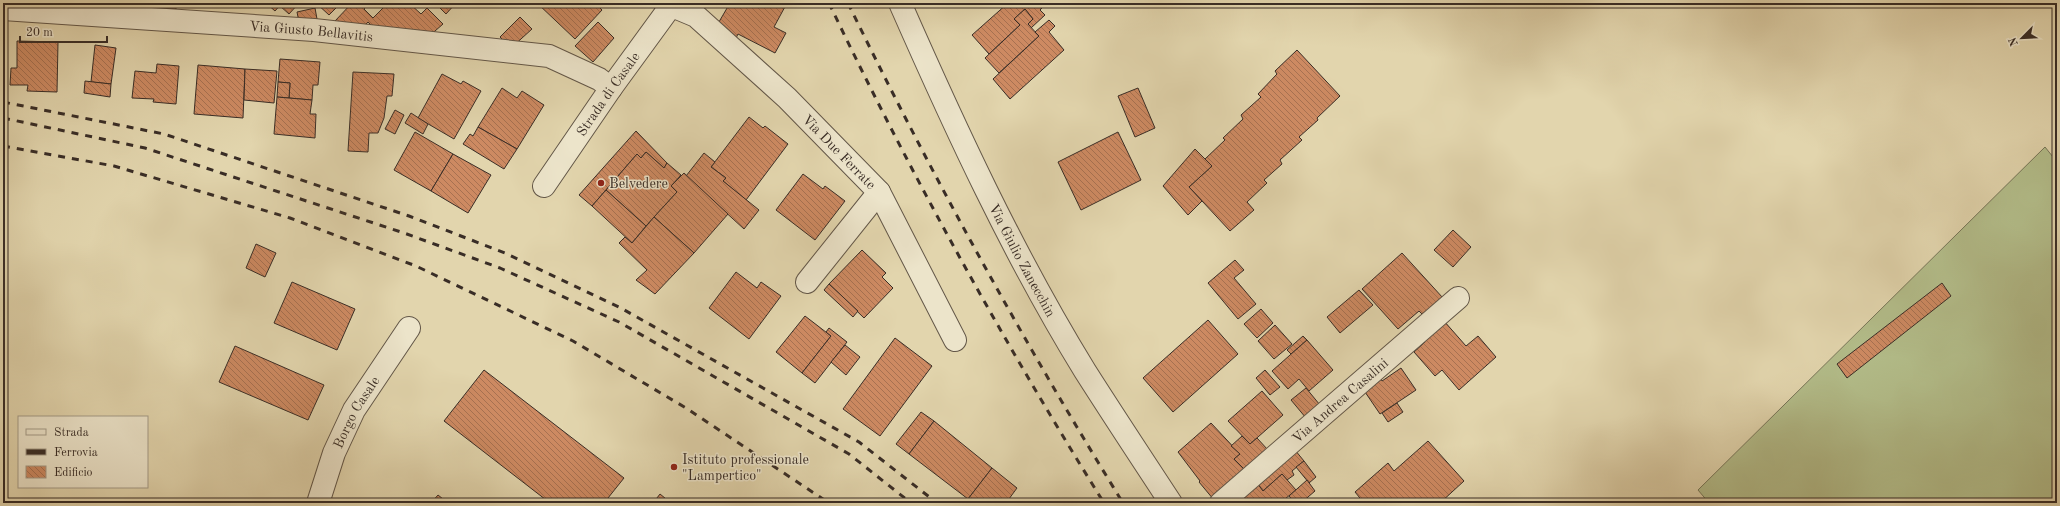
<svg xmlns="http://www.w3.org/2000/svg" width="2060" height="506" font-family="'Old Standard TT',serif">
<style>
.pitch{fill:#b3bd8a;stroke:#767558}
.building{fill:url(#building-back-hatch);stroke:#392d26}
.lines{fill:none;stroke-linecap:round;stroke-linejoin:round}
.street-casing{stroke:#635748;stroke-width:24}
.street{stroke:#ece4ca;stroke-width:22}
.rail{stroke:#392d26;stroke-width:3;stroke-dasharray:7 7;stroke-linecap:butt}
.poi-dot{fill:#8f2418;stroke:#ece4ca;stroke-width:1.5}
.labels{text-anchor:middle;stroke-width:3;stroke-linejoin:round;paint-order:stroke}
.street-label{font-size:14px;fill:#392d26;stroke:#ece4ca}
.poi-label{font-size:14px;fill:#392d26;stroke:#ece4ca;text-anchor:start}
</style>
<defs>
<pattern id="building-back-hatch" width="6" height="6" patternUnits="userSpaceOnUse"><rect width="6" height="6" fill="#cd8a62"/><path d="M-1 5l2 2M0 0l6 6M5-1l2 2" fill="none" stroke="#a77151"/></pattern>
</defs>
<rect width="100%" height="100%" fill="#e2d5ad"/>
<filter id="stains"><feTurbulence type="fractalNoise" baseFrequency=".005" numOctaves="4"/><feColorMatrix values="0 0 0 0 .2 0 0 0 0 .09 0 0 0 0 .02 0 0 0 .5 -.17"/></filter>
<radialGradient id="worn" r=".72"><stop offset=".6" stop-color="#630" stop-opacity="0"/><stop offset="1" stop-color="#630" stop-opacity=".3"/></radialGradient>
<path class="pitch" d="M2045 147 2057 162V503H1709L1698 490Z"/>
<g class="building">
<path d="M112 3H125V6L112 5Z"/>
<path d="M128 3H176V9L128 8Z"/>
<path d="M266 3H282L275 11Z"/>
<path d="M283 3H299L289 14 280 6Z"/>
<path d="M316 3H341L329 15Z"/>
<path d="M352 3H369L364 9 373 18 388 3H409L421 14 427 8 443 24 427 38 378 32 368 22 358 32 344 30 335 21Z"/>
<path d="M435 3H456L446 14Z"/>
<path d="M537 3H595L602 10 575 39Z"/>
<path d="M730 3H787L774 27 786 33 775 53 738 34 736 38 716 27Z"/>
<path d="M1008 3H1045L1046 4 1040 10 1045 15 1031 28 1028 24 1033 19 1025 9 1014 19 1020 25 989 54 972 35Z"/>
<path d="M315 8 317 19 299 22 297 12Z"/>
<path d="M1025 9 1033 19 1028 24 1039 36 999 73 985 58 1020 25 1014 19Z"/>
<path d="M520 17 532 29 511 48 500 37Z"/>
<path d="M1049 20 1055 26 1049 32 1064 50 1010 99 993 79 1039 36 1035 32Z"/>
<path d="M598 22 614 38 593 62 575 46Z"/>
<path d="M17 41 58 42 57 92 27 91 28 85H10L11 68H17Z"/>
<path d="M95 45 116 48 111 84 91 82Z"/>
<path d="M1297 50 1340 96 1317 118 1318 120 1299 137 1302 140 1280 160 1282 164 1264 180 1267 183 1247 202 1254 210 1230 231 1189 187 1212 166 1205 159 1225 140 1223 138 1243 119 1241 115 1261 97 1258 94 1277 74 1275 71Z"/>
<path d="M280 59 320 62 318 85H313L312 100 289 98 290 83 278 82Z"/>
<path d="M157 64 179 66 176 104 153 102 154 99 132 98 135 71 156 73Z"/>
<path d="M198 65 245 69 243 118 194 114Z"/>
<path d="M245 69 277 71 274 103 244 100Z"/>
<path d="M353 72 394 74 392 96H387L384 118 378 133H369L368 152 348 151Z"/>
<path d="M442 74 461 84 463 81 481 91 454 139 418 118Z"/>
<path d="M85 81 111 84 110 97 84 93Z"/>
<path d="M278 82 290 83 289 98 277 97Z"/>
<path d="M502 88 517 98 522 91 544 105 517 149 478 127Z"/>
<path d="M1138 88 1155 128 1135 137 1118 96Z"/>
<path d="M277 97 312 100 310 114H316L315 138 274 134Z"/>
<path d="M395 110 404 115 395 134 385 129Z"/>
<path d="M411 113 428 124 423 134 405 123Z"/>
<path d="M749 117 763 128 765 126 788 144 746 200 723 181 726 178 711 167Z"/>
<path d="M478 127 517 149 504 169 463 144 470 134 473 136Z"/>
<path d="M636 131 667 163 664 168 646 152 641 158 637 154 592 206 579 195Z"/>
<path d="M415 132 453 154 431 191 394 170Z"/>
<path d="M1118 132 1141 180 1081 210 1058 162Z"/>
<path d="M1195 149 1212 166 1189 187 1202 201 1188 215 1163 186Z"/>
<path d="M646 152 664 168 667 163 681 175 671 186 677 192 646 226 606 190 637 154 641 158Z"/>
<path d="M704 153 715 162 711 167 726 178 723 181 759 210 744 229 686 176Z"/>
<path d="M453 154 491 175 468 213 431 191Z"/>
<path d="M684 173 728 214 694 253 654 217 677 192 671 186Z"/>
<path d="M803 174 823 189 825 186 845 201 815 240 776 210Z"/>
<path d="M606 190 646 226 632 243 592 206Z"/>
<path d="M654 217 694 253 655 294 636 280 647 270 619 243 625 237 632 243Z"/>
<path d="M1453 230 1471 247 1453 267 1434 250Z"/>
<path d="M256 244 276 253 265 277 246 268Z"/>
<path d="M862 250 886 273 882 277 893 288 864 318 829 284Z"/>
<path d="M1402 253 1443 298 1424 316 1419 311 1398 329 1362 289Z"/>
<path d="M1235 260 1244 270 1234 278 1256 304 1238 319 1208 283Z"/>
<path d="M736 272 757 288 761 282 781 296 749 339 709 308Z"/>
<path d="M292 282 355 309 337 350 274 323Z"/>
<path d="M1942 283 1951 296 1847 378 1837 364Z"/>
<path d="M829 284 858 311 853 317 824 290Z"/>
<path d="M1359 290 1373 305 1340 333 1327 317Z"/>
<path d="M1261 309 1273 323 1257 338 1244 324Z"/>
<path d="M805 316 831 336 802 373 776 352Z"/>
<path d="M1208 320 1238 354 1173 412 1143 378Z"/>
<path d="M1444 321 1466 346 1478 336 1496 357 1459 390 1442 370 1435 376 1414 352 1425 342 1422 339Z"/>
<path d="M1275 325 1292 344 1274 359 1258 341Z"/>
<path d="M829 328 847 342 815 383 802 373 831 336 826 332Z"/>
<path d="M1303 336 1307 340 1291 354 1287 350Z"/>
<path d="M895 338 932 366 880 436 843 409Z"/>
<path d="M1307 340 1333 370 1309 391 1299 379 1288 389 1272 371Z"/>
<path d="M845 345 860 357 846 375 831 362Z"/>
<path d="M235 346 324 385 308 420 219 382Z"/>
<path d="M1401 368 1416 390 1380 414 1363 389 1380 377 1382 381Z"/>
<path d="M484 370 624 478 604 503H550L444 421Z"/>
<path d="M1265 370 1280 387 1270 395 1256 378Z"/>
<path d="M1306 388 1320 405 1306 418 1291 400Z"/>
<path d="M1262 391 1283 415 1250 444 1228 421Z"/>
<path d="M1397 403 1403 412 1388 422 1382 413Z"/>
<path d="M921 412 934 421 909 454 896 444Z"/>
<path d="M934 421 992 468 968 499 909 454Z"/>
<path d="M1211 423 1240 454 1234 459 1246 471 1214 500 1199 482 1200 481 1178 452Z"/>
<path d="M1242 436 1250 444 1257 438 1268 450 1246 471 1234 459 1240 454 1231 446Z"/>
<path d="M1428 441 1464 481 1440 503H1364L1355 492 1388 463 1394 471Z"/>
<path d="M1295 450 1304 461 1292 471 1294 475 1287 480 1282 474 1263 491 1257 483Z"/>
<path d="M1304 461 1316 477 1309 483 1296 467Z"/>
<path d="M992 468 1017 488 1006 503H974L968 499Z"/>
<path d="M1282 474 1296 490 1280 503H1233L1257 483 1263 491Z"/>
<path d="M1307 480 1315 491 1301 503H1295L1289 496Z"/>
<path d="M660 494 671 503H653Z"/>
<path d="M438 495 448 503H431Z"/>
</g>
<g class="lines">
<g class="street-casing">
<g id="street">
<path id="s1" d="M665 3 696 16 787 98 879 192 955 340"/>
<path id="s2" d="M900 3C955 128 1013 254 1085 371 1113 415 1142 459 1171 503"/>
<path id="s3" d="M3 9 314 30 549 56 599 79 611 88"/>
<path id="s4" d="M544 186 611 88 673 3"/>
<path d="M807 282 879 192"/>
<path id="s5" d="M318 503 334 453 354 410 409 328"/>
<path id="s6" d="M1221 503 1458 298"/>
</g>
</g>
<use href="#street" class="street"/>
<g class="rail">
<path d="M829 3C911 175 1003 341 1104 503"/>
<path d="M848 3C931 174 1023 341 1123 503"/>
<path d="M3 102 164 134 409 216 505 253 619 307 859 442 937 503"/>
<path d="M3 118 145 148 404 233 500 268 619 322 849 454 911 503"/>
<path d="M3 146 114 166 290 218 416 266 573 341 686 408 829 503"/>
</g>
</g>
<g class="poi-dot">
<circle cx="601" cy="183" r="4"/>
<circle cx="674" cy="467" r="4"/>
</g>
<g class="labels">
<g class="street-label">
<text dy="5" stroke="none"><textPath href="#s3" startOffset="309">Via Giusto Bellavitis</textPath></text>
<text dy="5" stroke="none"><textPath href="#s4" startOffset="112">Strada di Casale</textPath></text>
<text dy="5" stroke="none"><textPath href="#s1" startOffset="231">Via Due Ferrate</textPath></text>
<text dy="5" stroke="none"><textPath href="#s2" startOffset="285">Via Giulio Zanecchin</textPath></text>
<text dy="5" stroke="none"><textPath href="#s6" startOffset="157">Via Andrea Casalini</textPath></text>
<text dy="5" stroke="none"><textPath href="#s5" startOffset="99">Borgo Casale</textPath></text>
</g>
<g class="poi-label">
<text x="609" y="188">Belvedere</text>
<text x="682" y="464">Istituto professionale<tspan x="682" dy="16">"Lampertico"</tspan></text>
</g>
</g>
<rect width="2060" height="506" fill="none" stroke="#e2d5ad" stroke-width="16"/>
<rect x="4" y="4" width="2052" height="498" fill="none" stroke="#392d26" stroke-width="2"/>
<rect x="8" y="8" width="2044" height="490" fill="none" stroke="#392d26"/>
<rect x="18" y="416" width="130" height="72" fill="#ece4ca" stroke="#a49b88"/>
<rect x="26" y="429" width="20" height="6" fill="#ece4ca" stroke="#a49b88"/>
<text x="54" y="436" font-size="12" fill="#392d26">Strada</text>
<rect x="26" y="449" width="20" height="6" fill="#392d26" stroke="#a49b88"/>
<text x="54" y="456" font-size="12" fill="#392d26">Ferrovia</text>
<rect x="26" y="466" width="20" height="12" fill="url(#building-back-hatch)" stroke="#a49b88"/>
<text x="54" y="476" font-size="12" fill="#392d26">Edificio</text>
<g transform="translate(2022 38) rotate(246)" stroke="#ece4ca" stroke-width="3" paint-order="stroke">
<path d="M0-3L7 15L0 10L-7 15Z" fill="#392d26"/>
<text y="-6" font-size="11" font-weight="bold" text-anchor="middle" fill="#392d26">N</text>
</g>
<path d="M20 36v6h87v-6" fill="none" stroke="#392d26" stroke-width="2"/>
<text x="26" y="36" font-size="12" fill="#392d26" stroke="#ece4ca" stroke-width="3" paint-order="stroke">20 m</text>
<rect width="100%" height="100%" filter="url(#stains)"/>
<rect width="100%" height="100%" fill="url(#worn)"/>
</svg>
